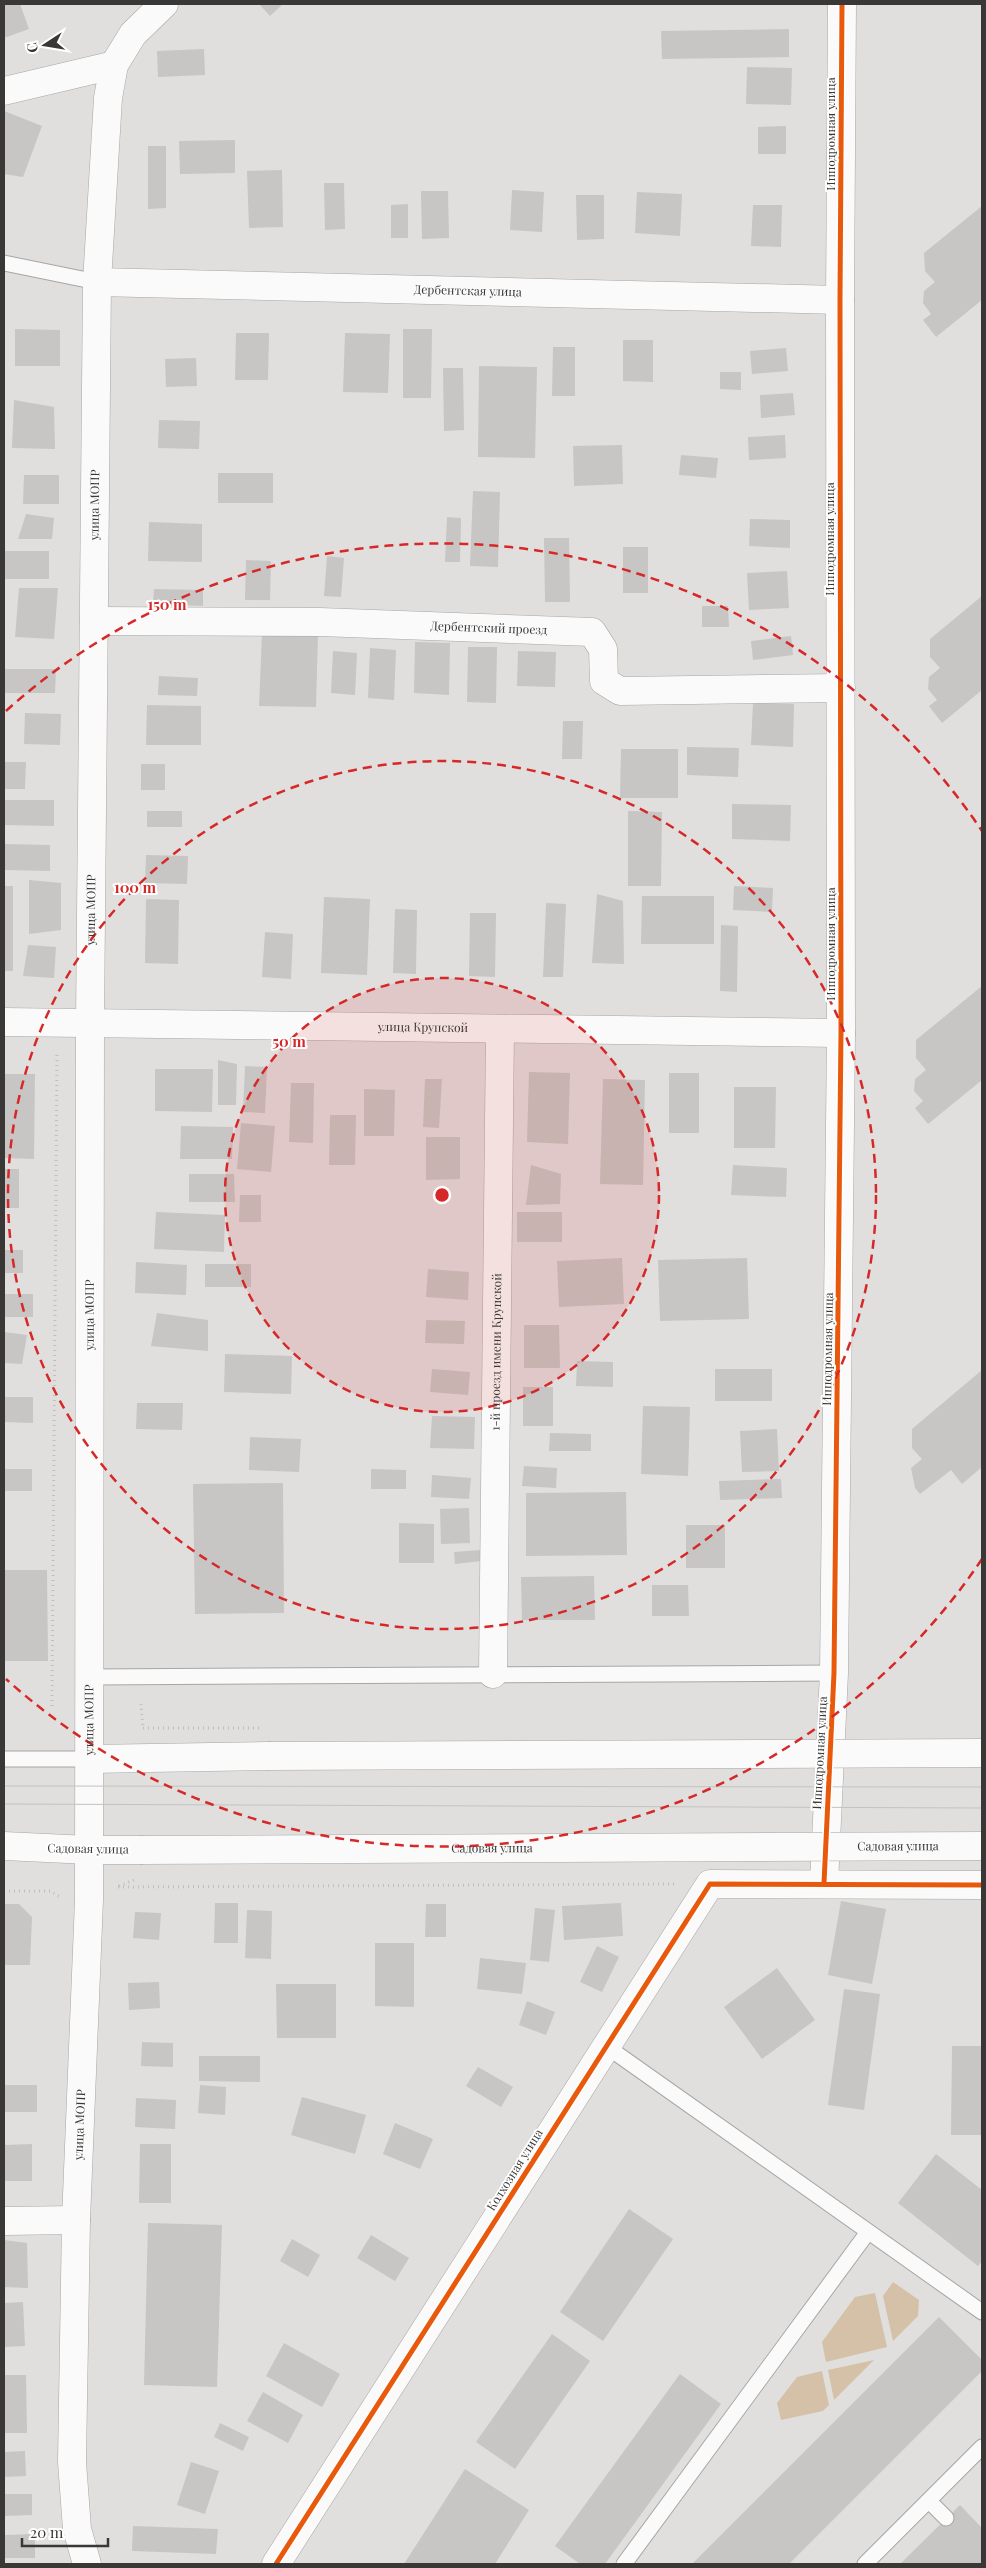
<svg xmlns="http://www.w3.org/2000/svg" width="986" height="2568" font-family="'Playfair Display',serif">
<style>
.green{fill:#d4c1a8}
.building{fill:#c7c6c4}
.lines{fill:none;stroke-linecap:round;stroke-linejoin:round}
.service-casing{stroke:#a8a6a4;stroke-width:17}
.minor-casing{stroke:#a8a6a4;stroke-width:29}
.tertiary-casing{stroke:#a8a6a4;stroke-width:29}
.secondary-casing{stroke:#a8a6a4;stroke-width:29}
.path{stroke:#bfbfbe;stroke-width:3;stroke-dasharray:1 4;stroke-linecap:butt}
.service{stroke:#fafafa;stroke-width:15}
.minor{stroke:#fafafa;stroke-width:28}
.tertiary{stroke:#fafafa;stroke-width:28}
.secondary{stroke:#fafafa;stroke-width:28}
.tram{stroke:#c3c3c3;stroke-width:1}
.secondary-bridge-casing{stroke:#a8a6a4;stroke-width:29;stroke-linecap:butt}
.path-bridge{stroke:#bfbfbe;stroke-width:3;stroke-dasharray:1 4;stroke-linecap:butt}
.secondary-bridge{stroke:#fafafa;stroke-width:28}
.cycleway-casing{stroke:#fff;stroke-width:8}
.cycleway{stroke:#e8590c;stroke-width:5}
.ring{fill:none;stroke:#d62828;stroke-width:2.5;stroke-dasharray:9 6}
.labels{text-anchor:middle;stroke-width:4;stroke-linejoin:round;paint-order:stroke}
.street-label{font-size:12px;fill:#393836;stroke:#fff}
.centre{fill:#d62828;stroke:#fff;stroke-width:2.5}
.ring-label{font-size:15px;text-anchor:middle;font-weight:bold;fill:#d62828;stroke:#fff;stroke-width:4;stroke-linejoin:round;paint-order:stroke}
</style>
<rect width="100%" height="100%" fill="#e1dfdd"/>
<g class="green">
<path d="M893 2282 919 2300 918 2316 893 2341 883 2296Z"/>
<path d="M875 2293 887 2347 826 2362 822 2342 855 2297Z"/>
<path d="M874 2360 834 2400 828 2370Z"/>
<path d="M822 2371 829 2405 823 2411 781 2420 777 2403 797 2377Z"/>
</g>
<g class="building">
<path d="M4 4H20L29 29 4 38Z"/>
<path d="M259 4H283L270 16Z"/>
<path d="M789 29V57L662 59 661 31Z"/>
<path d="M204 49 205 75 158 77 157 51Z"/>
<path d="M747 67 792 68 791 105 746 104Z"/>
<path d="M4 111 42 126 23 177 4 174Z"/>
<path d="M786 126V154H758V127Z"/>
<path d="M235 140V173L180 174 179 141Z"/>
<path d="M148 146H166V208L148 209Z"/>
<path d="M282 170 283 227 249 228 247 171Z"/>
<path d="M324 183H344L345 229 325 230Z"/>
<path d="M512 190 544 192 542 232 510 230Z"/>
<path d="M421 191H448L449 238 422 239Z"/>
<path d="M637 192 682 194 680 236 635 233Z"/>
<path d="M576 195H604V239L577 240Z"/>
<path d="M408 204V238H391V205Z"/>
<path d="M753 205H782L781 247 751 246Z"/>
<path d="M982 206V300L936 337 923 320 931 314 923 303 924 291 935 282 925 271 924 253Z"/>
<path d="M15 329 60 330V366H15Z"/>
<path d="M403 329H432L431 398H403Z"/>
<path d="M236 333H269L268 380H235Z"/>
<path d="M345 333 390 334 388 393 343 392Z"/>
<path d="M623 340H653V382L623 381Z"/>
<path d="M553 347H575V396H552Z"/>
<path d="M786 348 788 371 752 374 750 351Z"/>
<path d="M196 358 197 386 166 387 165 359Z"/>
<path d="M479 366 537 367 535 458 478 457Z"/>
<path d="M443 368H463L464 430 444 431Z"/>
<path d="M720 372H741V390L720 389Z"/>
<path d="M793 393 795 415 761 418 760 395Z"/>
<path d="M14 400 54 407 55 449 12 448Z"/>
<path d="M159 420 200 421 199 449 158 448Z"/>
<path d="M785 435 786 458 749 460 748 437Z"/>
<path d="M622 445 623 484 574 486 573 446Z"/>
<path d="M681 455 718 458 716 478 679 475Z"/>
<rect x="218" y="473" width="55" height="30"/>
<path d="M24 475H59V504H23Z"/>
<path d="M473 491 500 492 498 567 470 566Z"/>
<path d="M26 514 54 518 52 539H18Z"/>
<path d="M447 517 461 518 460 562H445Z"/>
<path d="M750 519 790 520V548L749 546Z"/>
<path d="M149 522 202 524V562L148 561Z"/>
<path d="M544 538H569L570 602H545Z"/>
<rect x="623" y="547" width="25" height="46"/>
<rect x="4" y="551" width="45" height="28"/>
<path d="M327 556 344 558 341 597 324 596Z"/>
<path d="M246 560 271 561 270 600H245Z"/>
<path d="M787 571 789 608 749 610 747 573Z"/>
<path d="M19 588H58L54 639 15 637Z"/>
<path d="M154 589 203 590V606L153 604Z"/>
<path d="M982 596V690L942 723 929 706 937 700 928 689 929 677 940 668 930 657V639Z"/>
<path d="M702 606H728L729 627H702Z"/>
<path d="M262 633 318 635 316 707 259 706Z"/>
<path d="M791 636 793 655 753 660 751 641Z"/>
<path d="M415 642 450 643 449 695 414 693Z"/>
<path d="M468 647H497L496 703 467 702Z"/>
<path d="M370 648 396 650 394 700 368 698Z"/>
<path d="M333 651 357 653 355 695 331 693Z"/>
<path d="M518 651 556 652 555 687 517 686Z"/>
<path d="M4 669H56L55 693H4Z"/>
<path d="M159 676 198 678 197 696 158 695Z"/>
<path d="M753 703 794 704 793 747 751 745Z"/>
<path d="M147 705 201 706V745H146Z"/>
<path d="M25 713 61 714 60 745 24 744Z"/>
<path d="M563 721H583L582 759H562Z"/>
<path d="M687 747 739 748 738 777 687 775Z"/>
<path d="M621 749H678V798H620Z"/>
<path d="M4 762H26L25 789H4Z"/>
<rect x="141" y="764" width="24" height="26"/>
<path d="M4 800H54V826L4 825Z"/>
<path d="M732 804 791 805 790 841 732 839Z"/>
<rect x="147" y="811" width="35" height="16"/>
<path d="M628 811 662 812 661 886H628Z"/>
<path d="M4 844 50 845V871L4 870Z"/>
<path d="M146 855 188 856 187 884 145 883Z"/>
<path d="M29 880 61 883V930L29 934Z"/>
<rect x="4" y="886" width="9" height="85"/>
<path d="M734 886 773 888 772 912 733 910Z"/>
<path d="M597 894 623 901 624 964 592 963Z"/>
<path d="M642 896H714V944H641Z"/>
<path d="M324 897 370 899 367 975 321 973Z"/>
<path d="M146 899 179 900 178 964 145 963Z"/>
<path d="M546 903 566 904 563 977H543Z"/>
<path d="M395 909 417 910 416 974 393 973Z"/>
<path d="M470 913H496L495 977 469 976Z"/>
<path d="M721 925 738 926 737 992 720 991Z"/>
<path d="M265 932 293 934 291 979 262 977Z"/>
<path d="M28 945 56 947 54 978 23 976Z"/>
<path d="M982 986V1080L928 1124 915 1108 923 1101 914 1091 915 1079 926 1070 916 1058V1040Z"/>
<path d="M218 1060 237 1064 236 1105H218Z"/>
<path d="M245 1066 267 1067 265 1113 243 1112Z"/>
<path d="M155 1069H213L212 1112 155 1111Z"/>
<path d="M529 1072 570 1073 568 1144 527 1142Z"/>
<rect x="669" y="1073" width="30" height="60"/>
<path d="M4 1074H35L34 1159 4 1158Z"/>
<path d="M425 1079H442L439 1128 423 1127Z"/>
<path d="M603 1079 645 1080 643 1185 600 1184Z"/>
<path d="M291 1083H314L313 1143 289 1142Z"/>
<path d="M734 1087H776L775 1148H734Z"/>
<path d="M364 1089 395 1090 394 1136H364Z"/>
<path d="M330 1115H356L355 1165H329Z"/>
<path d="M241 1123 275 1126 271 1172 237 1169Z"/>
<path d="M181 1126 233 1127 232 1159H180Z"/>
<path d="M426 1137H460V1179L426 1180Z"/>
<path d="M531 1165 561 1174 560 1204 526 1205Z"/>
<path d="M733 1165 787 1168 786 1197 731 1195Z"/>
<rect x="4" y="1169" width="15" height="39"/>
<path d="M189 1174H234L235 1202H189Z"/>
<path d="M240 1195H261V1222H239Z"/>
<path d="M156 1212 225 1215 224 1252 154 1249Z"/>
<rect x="517" y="1212" width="45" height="30"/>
<rect x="4" y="1250" width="19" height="23"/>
<path d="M622 1258 624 1304 559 1307 557 1261Z"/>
<path d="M747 1258 749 1319 660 1321 658 1260Z"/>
<path d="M136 1262 187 1265 186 1295 135 1293Z"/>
<rect x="205" y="1264" width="46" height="23"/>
<path d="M428 1269 469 1272 468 1300 426 1297Z"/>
<rect x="4" y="1294" width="29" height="23"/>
<path d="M157 1313 208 1320V1351L151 1346Z"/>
<path d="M426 1320 465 1321 464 1344 425 1343Z"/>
<path d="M524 1325H559L560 1368H524Z"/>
<path d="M4 1332 27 1335 22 1364 4 1363Z"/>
<path d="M225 1354 292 1356 291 1394 224 1392Z"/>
<path d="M577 1361 613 1362V1387L576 1386Z"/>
<path d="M432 1369 470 1372 468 1395 430 1392Z"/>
<rect x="715" y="1369" width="57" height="32"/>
<path d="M982 1370V1467L962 1484 951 1470 920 1494 915 1488 911 1468 922 1459 912 1448V1429Z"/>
<rect x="523" y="1387" width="30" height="39"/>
<path d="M4 1397H33V1423L4 1422Z"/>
<path d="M137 1403H183L182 1430 136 1429Z"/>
<path d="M643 1406 690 1407 688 1476 641 1474Z"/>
<path d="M432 1416 475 1417 474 1449 430 1448Z"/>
<path d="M777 1429 779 1471 742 1472 740 1431Z"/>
<path d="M550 1433 591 1434V1451H549Z"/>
<path d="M250 1437 301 1439 299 1472 249 1470Z"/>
<path d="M524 1466 557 1468 556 1488 522 1486Z"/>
<rect x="4" y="1469" width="28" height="22"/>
<path d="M371 1469 406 1470V1489H371Z"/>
<path d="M432 1475 471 1478 469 1499 431 1497Z"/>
<path d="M781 1479 782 1498 720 1500 719 1481Z"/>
<path d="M283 1483 284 1613 195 1614 193 1484Z"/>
<path d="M626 1492 627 1555 526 1556V1493Z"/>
<path d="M469 1508 470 1543 441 1544 440 1509Z"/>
<path d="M399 1523 434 1524V1563H399Z"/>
<rect x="686" y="1525" width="39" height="43"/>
<path d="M480 1550 482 1561 455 1564 454 1552Z"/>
<path d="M4 1570H47L48 1661H4Z"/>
<path d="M594 1576 595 1620H522L521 1577Z"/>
<path d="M652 1585H688L689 1616H652Z"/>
<path d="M841 1901 886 1909 872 1984 828 1975Z"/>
<path d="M215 1903H238V1943H214Z"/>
<path d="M621 1903 623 1936 564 1940 562 1906Z"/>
<path d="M4 1904H19L32 1917 30 1965H4Z"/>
<path d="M426 1904H446V1937H425Z"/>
<path d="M535 1908 555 1910 549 1962 530 1960Z"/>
<path d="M247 1910 272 1911 271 1959 245 1958Z"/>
<path d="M135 1912 161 1913 159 1940 133 1938Z"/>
<path d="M375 1943H414V2007L375 2006Z"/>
<path d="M597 1946 619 1957 602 1992 580 1982Z"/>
<path d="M480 1958 526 1963 522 1994 477 1989Z"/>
<path d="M777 1968 815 2020 762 2059 724 2007Z"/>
<path d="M159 1982 160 2008 129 2010 128 1983Z"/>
<path d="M276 1984H336V2038H277Z"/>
<path d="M844 1989 880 1994 864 2110 828 2105Z"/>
<path d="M527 2001 555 2012 546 2035 519 2025Z"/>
<path d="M142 2042 173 2043V2067L141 2066Z"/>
<path d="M952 2046H982V2135H951Z"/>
<path d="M199 2056H260V2082L199 2081Z"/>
<path d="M478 2067 513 2087 501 2107 466 2086Z"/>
<rect x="4" y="2085" width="33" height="27"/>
<path d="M200 2085 226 2087 225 2115 198 2113Z"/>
<path d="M302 2097 366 2115 355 2154 291 2135Z"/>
<path d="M136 2098 176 2100 175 2129 135 2127Z"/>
<path d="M395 2123 433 2139 420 2169 383 2154Z"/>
<path d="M32 2144V2181H4V2145Z"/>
<path d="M140 2144H171V2203H139Z"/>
<path d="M936 2154 982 2190V2261L978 2266 898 2203Z"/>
<path d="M629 2209 673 2239 603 2341 560 2312Z"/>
<path d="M148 2223 222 2225 217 2387 144 2385Z"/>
<path d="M371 2235 409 2258 395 2281 357 2258Z"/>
<path d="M292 2239 320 2255 308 2277 280 2261Z"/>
<path d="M4 2240 27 2243 28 2288 4 2287Z"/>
<path d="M23 2302 25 2346 4 2347V2303Z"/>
<path d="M939 2317 982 2360V2371L789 2564H692Z"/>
<path d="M552 2334 590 2361 515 2469 476 2442Z"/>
<path d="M284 2343 340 2374 322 2407 266 2376Z"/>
<path d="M680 2374 721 2404 605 2564H580L555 2546Z"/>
<path d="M4 2375H26L27 2433H4Z"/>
<path d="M263 2392 303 2415 288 2443 247 2421Z"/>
<path d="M220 2423 249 2437 243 2451 214 2437Z"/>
<path d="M25 2451 26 2476 4 2477V2452Z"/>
<path d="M191 2462 219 2471 205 2514 177 2505Z"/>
<path d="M465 2469 529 2510 495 2564H404Z"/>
<path d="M4 2494H32V2515L4 2516Z"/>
<path d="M960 2505 982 2528V2564H900Z"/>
<path d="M133 2526 218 2529 216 2554 132 2551Z"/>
<path d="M35 2534V2558H4V2535Z"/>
</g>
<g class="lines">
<g class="service-casing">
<g id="service">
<path d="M4 263 97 282"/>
<path d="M90 1677 834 1673"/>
<path d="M4 1759H89"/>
<path d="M606 2046 982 2312"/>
<path d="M929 2501 946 2518"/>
<path d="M624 2564 868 2232"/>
<path d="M865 2564 982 2447"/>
</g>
</g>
<g class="minor-casing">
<g id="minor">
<path d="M4 91 114 65"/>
<path id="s1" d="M97 282 840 300"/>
<path id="s2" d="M94 621 320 622 592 632 603 649 604 681 620 691 841 688"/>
<path id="s3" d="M4 1022 841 1033"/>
<path id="s4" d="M493 1674 500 1029"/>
<path d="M824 1883 834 1673 841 1033 840 300 842 4"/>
<path d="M4 2221 76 2220"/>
<path d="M276 2564 710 1884 982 1885"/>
</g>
</g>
<g class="tertiary-casing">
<path id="tertiary" d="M4 1846 89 1850"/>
</g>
<g class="secondary-casing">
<g id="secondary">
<path d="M89 1759 268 1756"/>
<path d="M89 1850H140"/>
<path id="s5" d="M87 2564 77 2529 72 2462 76 2220 89 1900 90 1022 97 282 108 98 114 65 133 34 164 4"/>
</g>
</g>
<g class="path">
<path d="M141 1704 143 1728"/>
<path d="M52 1706 57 1052"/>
<path d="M119 1886 134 1880"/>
<path d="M118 1887 676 1884"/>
<path d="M4 1891H50L60 1897"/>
</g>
<use href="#service" class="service"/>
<use href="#minor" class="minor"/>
<use href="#tertiary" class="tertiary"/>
<use href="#secondary" class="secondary"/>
<g class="tram">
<path d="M4 1786 982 1787"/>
<path d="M4 1804 982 1808"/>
</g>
<g class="secondary-bridge-casing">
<g id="secondary-bridge">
<path d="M268 1756 982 1753"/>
<path id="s6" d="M140 1850 982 1846"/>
</g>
</g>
<path class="path-bridge" d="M143 1728H259"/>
<use href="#secondary-bridge" class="secondary-bridge"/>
<g class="cycleway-casing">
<g id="cycleway">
<path d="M824 1883 834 1673 841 1033 840 300 842 4"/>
<path d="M276 2564 710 1884 982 1885"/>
</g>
</g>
<use href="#cycleway" class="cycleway"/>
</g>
<circle cx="442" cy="1195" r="217" fill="#d62828" fill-opacity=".12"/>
<g class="ring">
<circle cx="442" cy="1195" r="217"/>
<circle cx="442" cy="1195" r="434"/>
<path d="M982 1559A651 651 0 0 1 6 1679M6 711A651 651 0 0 1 982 831"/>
</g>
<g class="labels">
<g class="street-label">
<text transform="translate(831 134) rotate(-90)" y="4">Ипподромная улица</text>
<text dy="4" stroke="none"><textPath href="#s1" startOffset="371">Дербентская улица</textPath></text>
<text dy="4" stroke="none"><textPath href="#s5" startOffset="2061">улица МОПР</textPath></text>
<text transform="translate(830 539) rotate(-90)" y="4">Ипподромная улица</text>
<text dy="4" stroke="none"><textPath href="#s2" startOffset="395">Дербентский проезд</textPath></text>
<text dy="4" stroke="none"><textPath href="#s5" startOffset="1656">улица МОПР</textPath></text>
<text transform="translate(831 944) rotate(-90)" y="4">Ипподромная улица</text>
<text dy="4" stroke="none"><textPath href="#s3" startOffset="419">улица Крупской</textPath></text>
<text dy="4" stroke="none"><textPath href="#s5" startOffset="1251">улица МОПР</textPath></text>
<text transform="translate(828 1349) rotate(-89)" y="4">Ипподромная улица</text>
<text dy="4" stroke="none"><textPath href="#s4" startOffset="322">1-й проезд имени Крупской</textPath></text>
<text dy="4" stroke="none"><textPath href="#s5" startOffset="846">улица МОПР</textPath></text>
<text transform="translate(820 1753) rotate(-87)" y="4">Ипподромная улица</text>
<text dy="4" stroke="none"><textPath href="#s6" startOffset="758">Садовая улица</textPath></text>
<text dy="4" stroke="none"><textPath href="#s6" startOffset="352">Садовая улица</textPath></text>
<text transform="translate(88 1849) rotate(1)" y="4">Садовая улица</text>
<text dy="4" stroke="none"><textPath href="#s5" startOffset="441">улица МОПР</textPath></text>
<text transform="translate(515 2170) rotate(-58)" y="4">Колхозная улица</text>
</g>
</g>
<circle cx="442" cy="1195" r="8" class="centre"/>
<g class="ring-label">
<text x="167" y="610">150 m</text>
<text x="135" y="893">100 m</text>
<text x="289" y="1047">50 m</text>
</g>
<rect width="986" height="2568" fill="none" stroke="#393836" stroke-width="10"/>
<g transform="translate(45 45) rotate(258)" stroke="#ffffff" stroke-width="4" paint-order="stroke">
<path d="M0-4L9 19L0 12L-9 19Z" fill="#393836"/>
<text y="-8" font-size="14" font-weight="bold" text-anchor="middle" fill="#393836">С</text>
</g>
<path d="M22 2538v8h86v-8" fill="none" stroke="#393836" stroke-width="2.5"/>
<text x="30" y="2538" font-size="15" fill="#393836" stroke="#ffffff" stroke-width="4" paint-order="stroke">20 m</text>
</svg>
